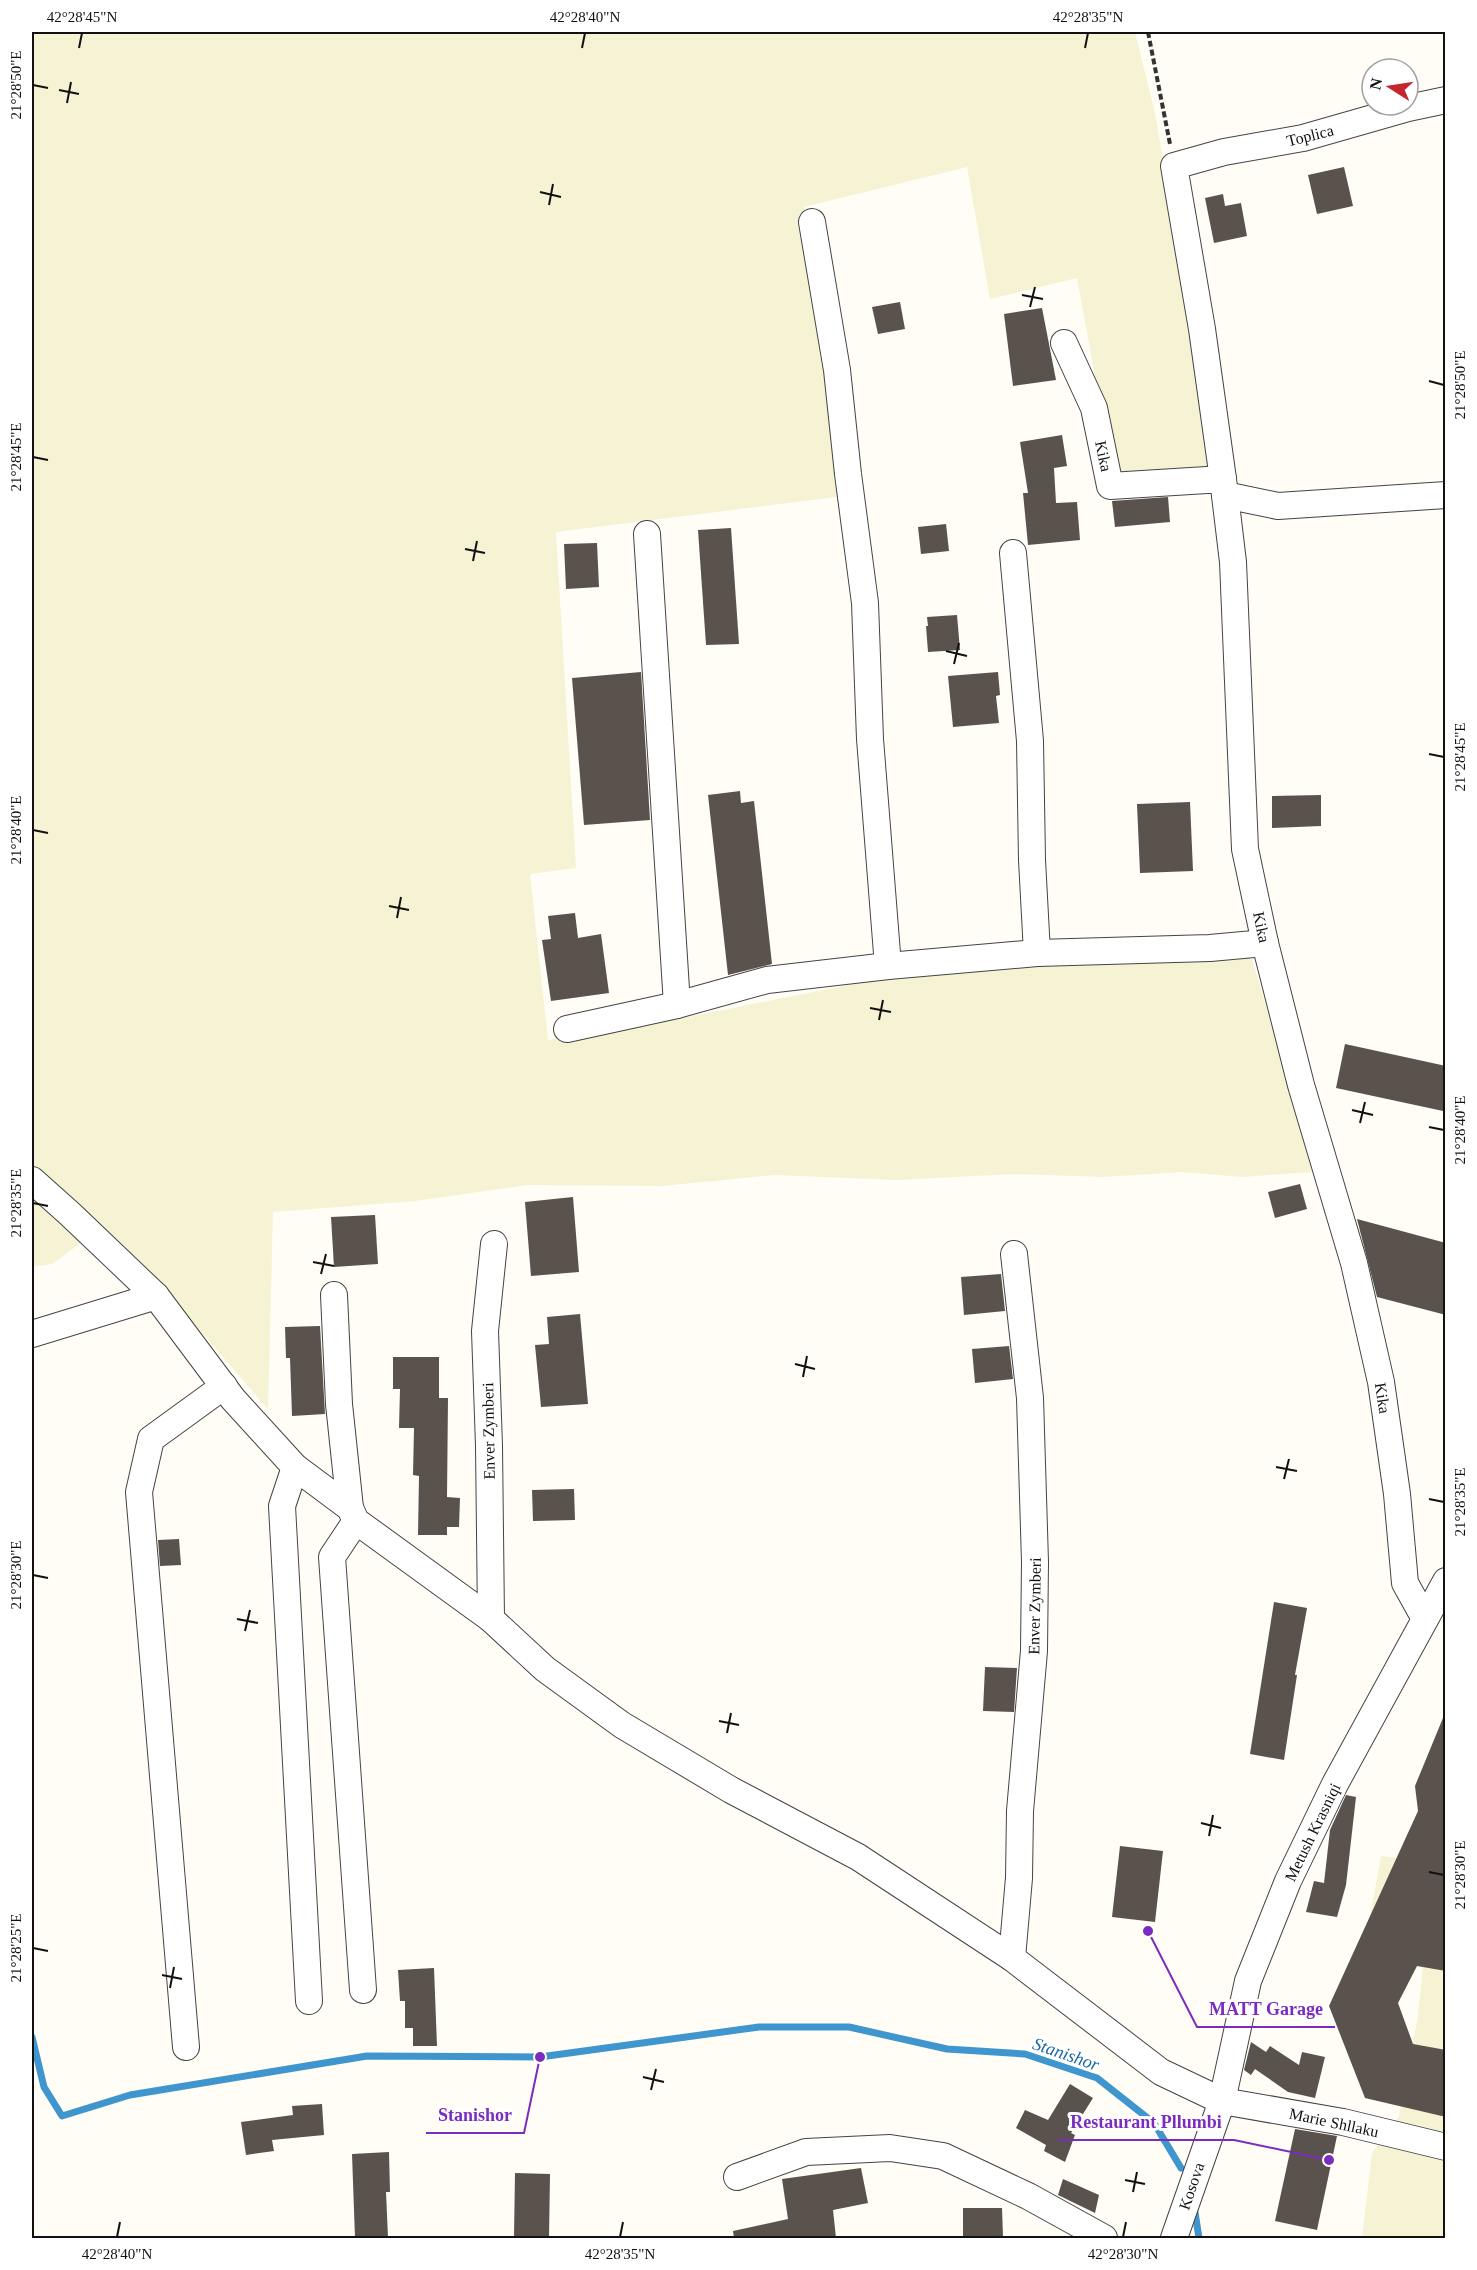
<svg xmlns="http://www.w3.org/2000/svg" width="1477" height="2270" font-family="'Times New Roman',serif">
<style>
.farmland{fill:#f6f3d4}
.lines{fill:none;stroke-linecap:round;stroke-linejoin:round}
.stream{stroke:#3f96cf;stroke-width:7}
.building{fill:#5a524d}
.minor-casing{stroke:#444;stroke-width:28}
.path{stroke:#333;stroke-width:4;stroke-dasharray:6 3;stroke-linecap:butt}
.minor{stroke:#fff;stroke-width:26}
.ticks{fill:none;stroke:#111;stroke-width:2}
.labels{text-anchor:middle;stroke-width:6;stroke-linejoin:round;paint-order:stroke}
.street-label{font-size:16px;fill:#111;stroke:#fff}
.water-label{font-size:18px;font-style:italic;fill:#1768a6;stroke:#fff}
.leader{fill:none;stroke:#7b2cbf;stroke-width:2}
.callout-dot{fill:#7b2cbf;stroke:#fff;stroke-width:2}
.callout-label{font-size:18px;text-anchor:middle;font-weight:bold;fill:#7b2cbf;stroke:#fff;stroke-width:6;stroke-linejoin:round;paint-order:stroke}
.neatline{fill:none;stroke:#111;stroke-width:2}
.ticks-label{font-size:15px;text-anchor:middle;fill:#111}
</style>
<rect width="100%" height="100%" fill="#fffdf5"/>
<g class="farmland">
<path d="M32 32H1135L1155 113 1216 471 1114 479 1077 278 990 299 967 167 804 207 845 496 556 532 576 868 530 874 548 1040 698 1015 887 977 1050 962 1250 953 1280 1052 1312 1172 1242 1177 1182 1172 1103 1177 1013 1174 897 1180 774 1175 663 1186 528 1185 415 1201 273 1212 268 1409 139 1260 103 1227 52 1264 32 1267Z"/>
<path d="M1445 1799V2238H1362L1372 2153 1399 2116 1418 2016 1425 1945 1364 1951 1381 1856 1433 1862Z"/>
</g>
<g class="lines">
<g class="stream">
<path d="M32 2037 44 2087 62 2116 130 2095 367 2056 540 2057 759 2027H849L947 2049 1025 2054 1097 2078 1154 2123 1181 2168"/>
<path d="M1194 2206 1199 2238"/>
</g>
</g>
<g class="building">
<path d="M1344 167 1353 206 1317 214 1308 175Z"/>
<path d="M1223 194 1225 206 1241 203 1247 236 1214 243 1205 198Z"/>
<path d="M900 302 905 329 878 334 872 307Z"/>
<path d="M1042 308 1056 380 1013 386 1004 314Z"/>
<path d="M1062 435 1067 466 1054 468 1056 503 1077 502 1080 540 1028 545 1023 493H1028L1020 442Z"/>
<path d="M1168 497 1170 522 1115 527 1112 501Z"/>
<path d="M946 524 949 551 921 554 918 527Z"/>
<path d="M731 528 739 644 706 645 698 530Z"/>
<path d="M597 543 599 587 566 589 564 544Z"/>
<path d="M957 615 960 650 928 652 926 626H928L927 617Z"/>
<path d="M641 672 650 820 584 825 572 678Z"/>
<path d="M998 672 1000 695 996 696 999 723 953 727 948 676Z"/>
<path d="M740 791 741 803 754 801 772 964 728 975 708 795Z"/>
<path d="M1321 795V826L1272 828V796Z"/>
<path d="M1190 802 1193 871 1140 873 1137 804Z"/>
<path d="M575 913 578 938 601 934 609 993 551 1001 542 940 551 939 548 916Z"/>
<path d="M1345 1044 1446 1066V1100L1443 1111 1336 1088Z"/>
<path d="M1300 1184 1307 1209 1275 1218 1268 1192Z"/>
<path d="M573 1197 579 1272 531 1276 525 1202Z"/>
<path d="M375 1215 378 1264 334 1267 331 1217Z"/>
<path d="M1357 1219 1446 1243V1315L1377 1297Z"/>
<path d="M1001 1274 1005 1311 964 1315 961 1277Z"/>
<path d="M580 1314 588 1404 541 1407 535 1345 549 1344 547 1317Z"/>
<path d="M320 1326 325 1414 292 1416 290 1358H286L285 1327Z"/>
<path d="M1009 1346 1013 1379 975 1383 972 1349Z"/>
<path d="M393 1357H439V1398H448L447 1497 460 1498 459 1527H447V1535H418L419 1476 413 1475 414 1428H399L400 1389H393Z"/>
<path d="M574 1489 575 1520 533 1521 532 1490Z"/>
<path d="M179 1539 181 1565 160 1566 158 1540Z"/>
<path d="M1274 1602 1307 1608 1295 1675H1297L1284 1760 1250 1754Z"/>
<path d="M985 1667 1017 1668 1014 1712 983 1711Z"/>
<path d="M1445 1713 1446 1971 1417 1966 1398 2003 1413 2044 1446 2050V2117L1365 2098 1329 2006 1418 1811 1415 1786Z"/>
<path d="M1346 1795 1356 1797 1346 1885 1337 1917 1306 1912 1314 1881 1324 1883 1330 1830Z"/>
<path d="M1120 1846 1163 1851 1155 1922 1112 1917Z"/>
<path d="M434 1968 437 2046H413V2028H405V2001H400L398 1970Z"/>
<path d="M1251 2042 1266 2052 1270 2046 1299 2065 1302 2052 1325 2057 1315 2098 1288 2092 1255 2069 1251 2075 1244 2070Z"/>
<path d="M1070 2084 1093 2098 1071 2133 1075 2135 1065 2162 1044 2151 1046 2145 1016 2128 1025 2110 1048 2120Z"/>
<path d="M322 2104 324 2135 272 2140 274 2151 246 2155 241 2122 293 2115 292 2106Z"/>
<path d="M1295 2129 1337 2136 1317 2230 1275 2221Z"/>
<path d="M389 2152 390 2192H386L388 2238H355L352 2154Z"/>
<path d="M861 2168 868 2203 833 2210 836 2238H734L733 2231 788 2219 782 2179Z"/>
<path d="M515 2173 550 2174 549 2238H514Z"/>
<path d="M1063 2179 1099 2195 1095 2213 1058 2195Z"/>
<path d="M963 2208H1002L1003 2237 963 2238Z"/>
</g>
<g class="lines">
<g class="minor-casing">
<g id="minor">
<path d="M812 222 837 370 848 474 865 603 870 739 888 966"/>
<path d="M1064 343 1094 408 1110 486 1223 479 1233 562 1245 849 1265 943 1301 1085 1354 1263 1381 1382 1397 1494 1405 1583 1425 1619"/>
<path d="M1223 479 1202 329 1174 166 1224 152 1303 138 1408 108 1446 100"/>
<path d="M1225 495 1278 506 1446 495"/>
<path d="M647 534 677 1005"/>
<path d="M1013 553 1030 741 1032 860 1037 953"/>
<path d="M567 1029 677 1005 767 980 888 966 1037 953 1210 948 1265 943"/>
<path d="M32 1180 70 1214 156 1296 233 1399 295 1467 350 1508 356 1521 491 1619 545 1669 622 1725 731 1790 858 1857 1012 1958 1161 2072 1222 2101 1343 2122 1446 2147"/>
<path d="M334 1295 339 1404 350 1508"/>
<path d="M32 1334 156 1296"/>
<path d="M295 1467 282 1506 309 2001"/>
<path d="M356 1521 332 1557 363 1990"/>
<path d="M491 1619 489 1446 485 1331 494 1244"/>
<path d="M1012 1958 1019 1878 1020 1811 1034 1651 1035 1562 1030 1398 1014 1254"/>
<path d="M186 2047 139 1492 151 1439 224 1386"/>
<path d="M737 2177 806 2152 890 2148 943 2156 1028 2196 1104 2238"/>
<path d="M1174 2238 1222 2101 1248 1981 1288 1881 1335 1784 1446 1581"/>
</g>
</g>
<path class="path" d="M1148 32 1170 144"/>
<use href="#minor" class="minor"/>
</g>
<path class="ticks" d="M79 48 82 33M582 48 585 33M1085 48 1088 33M33 85 48 88M59 90 79 94M67 103 71 82M540 192 561 197M549 205 553 184M1022 295 1043 299M1030 307 1035 287M1429 381 1444 385M33 457 48 460M465 549 485 553M473 561 477 541M946 651 967 656M954 664 959 643M1429 754 1444 757M33 830 48 833M389 906 409 910M397 918 401 897M870 1008 891 1012M879 1020 883 1000M1352 1110 1373 1115M1360 1123 1365 1102M1429 1127 1444 1130M33 1203 48 1206M313 1262 334 1266M321 1274 326 1254M795 1364 815 1369M803 1377 807 1356M1276 1467 1297 1471M1284 1479 1289 1459M1429 1499 1444 1502M33 1575 48 1578M237 1619 258 1623M245 1631 250 1610M719 1721 739 1725M727 1733 731 1713M1201 1823 1221 1828M1209 1836 1213 1815M1429 1872 1444 1875M33 1948 48 1951M162 1975 182 1979M170 1988 174 1967M643 2077 664 2082M651 2090 656 2069M1125 2180 1145 2184M1133 2192 1137 2172M117 2237 120 2222M620 2237 623 2222M1123 2237 1126 2222"/>
<g class="labels">
<g class="street-label">
<text transform="translate(1310 135) rotate(-14)" y="6">Toplica</text>
<text transform="translate(1104 456) rotate(78)" y="6">Kika</text>
<text transform="translate(1262 927) rotate(78)" y="6">Kika</text>
<text transform="translate(1383 1398) rotate(81)" y="6">Kika</text>
<text transform="translate(488 1431) rotate(-91)" y="6">Enver Zymberi</text>
<text transform="translate(1034 1606) rotate(-89)" y="6">Enver Zymberi</text>
<text transform="translate(1312 1832) rotate(-64)" y="6">Metush Krasniqi</text>
<text transform="translate(1334 2122) rotate(12)" y="6">Marie Shllaku</text>
<text transform="translate(1191 2186) rotate(-71)" y="6">Kosova</text>
</g>
<g class="water-label">
<text transform="translate(1066 2054) rotate(19)" y="6">Stanishor</text>
</g>
</g>
<path class="leader" d="M1148 1931L1197 2027H1335M540 2057L524 2133H426M1329 2160L1234 2140H1058"/>
<g class="callout-dot">
<circle cx="1148" cy="1931" r="6"/>
<circle cx="540" cy="2057" r="6"/>
<circle cx="1329" cy="2160" r="6"/>
</g>
<g class="callout-label">
<text x="1266" y="2015">MATT Garage</text>
<text x="475" y="2121">Stanishor</text>
<text x="1146" y="2128">Restaurant Pllumbi</text>
</g>
<rect width="1477" height="2270" fill="none" stroke="#ffffff" stroke-width="66"/>
<g transform="translate(1390 87) rotate(282)"><circle r="28" fill="#ffffff" stroke="#a0a0a0" stroke-width="1.5"/>
<path d="M0-4.5L10 22L0 15L-10 22Z" fill="#c4262e"/>
<text y="-9" font-size="16" font-weight="bold" text-anchor="middle" fill="#111111">N</text>
</g>
<rect x="33" y="33" width="1411" height="2204" class="neatline"/>
<g class="ticks-label">
<text x="82" y="22">42°28'45"N</text>
<text x="585" y="22">42°28'40"N</text>
<text x="1088" y="22">42°28'35"N</text>
<text transform="translate(16 85) rotate(-90)" y="5">21°28'50"E</text>
<text transform="translate(1460 385) rotate(-90)" y="5">21°28'50"E</text>
<text transform="translate(16 457) rotate(-90)" y="5">21°28'45"E</text>
<text transform="translate(1460 757) rotate(-90)" y="5">21°28'45"E</text>
<text transform="translate(16 830) rotate(-90)" y="5">21°28'40"E</text>
<text transform="translate(1460 1130) rotate(-90)" y="5">21°28'40"E</text>
<text transform="translate(16 1203) rotate(-90)" y="5">21°28'35"E</text>
<text transform="translate(1460 1502) rotate(-90)" y="5">21°28'35"E</text>
<text transform="translate(16 1575) rotate(-90)" y="5">21°28'30"E</text>
<text transform="translate(1460 1875) rotate(-90)" y="5">21°28'30"E</text>
<text transform="translate(16 1948) rotate(-90)" y="5">21°28'25"E</text>
<text x="117" y="2259">42°28'40"N</text>
<text x="620" y="2259">42°28'35"N</text>
<text x="1123" y="2259">42°28'30"N</text>
</g>
</svg>
